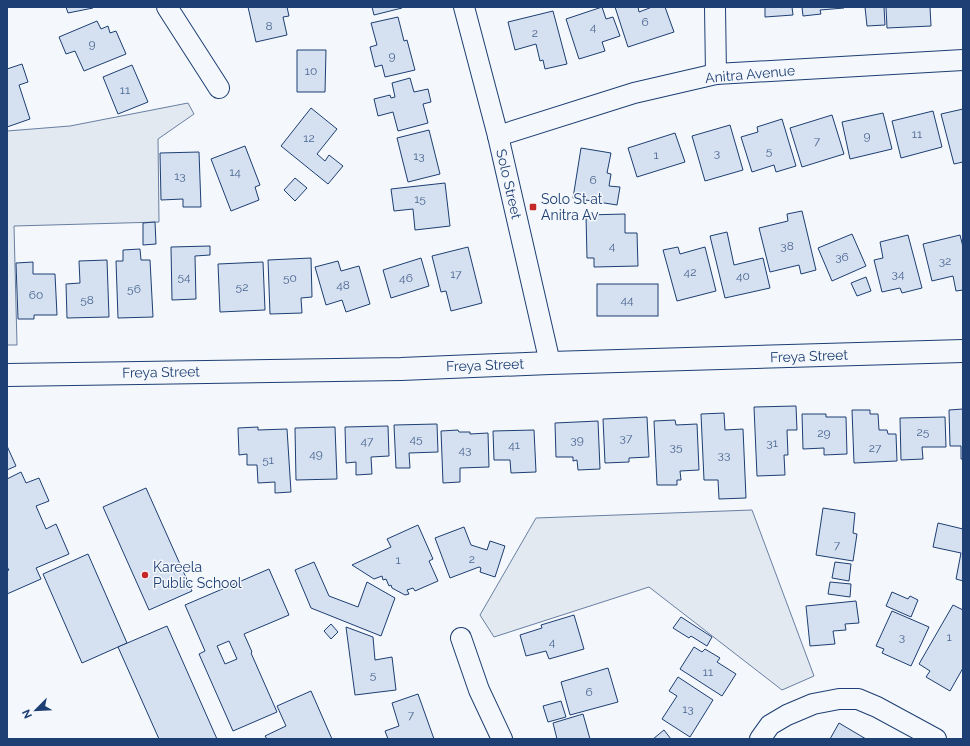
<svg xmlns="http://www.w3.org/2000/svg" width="970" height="746" font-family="Raleway,sans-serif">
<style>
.green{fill:#e3e9f0;stroke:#687fa3}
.building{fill:#d5e0f0;stroke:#1d3f73;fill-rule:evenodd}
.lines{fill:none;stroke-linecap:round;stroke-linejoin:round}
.street-casing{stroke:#1d3f73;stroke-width:22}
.secondary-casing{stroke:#1d3f73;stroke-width:24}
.street{stroke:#f4f7fb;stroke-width:20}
.secondary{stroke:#f4f7fb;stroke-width:22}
.poi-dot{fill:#c62828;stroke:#f4f7fb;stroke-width:1.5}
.labels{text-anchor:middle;stroke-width:3;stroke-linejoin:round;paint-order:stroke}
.number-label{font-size:12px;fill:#4b6792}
.street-label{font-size:14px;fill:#1d3f73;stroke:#f4f7fb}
.poi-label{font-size:14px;fill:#1d3f73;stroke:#f4f7fb;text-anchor:start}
</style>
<rect width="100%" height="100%" fill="#f4f7fb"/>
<g class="green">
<path d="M188 103 194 114 158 139 159 222 14 226 17 345H7V131L70 126Z"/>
<path d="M752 510 814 676 782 690 649 587 494 637 480 615 536 518Z"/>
</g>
<g class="building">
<path d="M66 7H93V8L68 13Z"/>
<path d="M248 7H287L289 16 283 17 287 35 256 42Z"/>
<path d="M372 7H402V8L374 15Z"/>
<path d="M602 7 606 19 613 17 620 36 602 42 605 51 579 59 566 19Z"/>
<path d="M615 7H638L639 12 652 7H665L674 32 628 47Z"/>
<path d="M765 7H792L793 15 765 17Z"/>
<path d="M802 7H844V8L820 10 821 14 803 16Z"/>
<path d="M865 7H884L885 25 867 26Z"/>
<path d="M886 7H930L931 26 887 28Z"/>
<path d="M553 11 567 64 545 69 543 60 540 61 536 44 515 50 508 22Z"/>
<path d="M398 17 404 41 407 40 415 70 385 77 382 65 375 67 370 47 377 45 371 23Z"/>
<path d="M97 21 101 29 108 26 110 33 116 31 126 54 84 71 75 51 66 54 59 37Z"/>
<path d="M297 50H326L325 92H297Z"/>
<path d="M22 64 28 82 19 85 30 119 7 127V69Z"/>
<path d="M132 65 148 102 118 114 103 77Z"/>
<path d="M410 78 414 92 428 89 431 102 423 104 428 123 398 131 393 112 378 116 374 99 390 95 391 98 395 97 392 83Z"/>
<path d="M311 108 337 129 317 154 325 161 329 155 343 166 328 184 281 146Z"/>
<path d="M963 109V162L954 164 941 114Z"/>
<path d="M933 111 942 147 901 158 892 121Z"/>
<path d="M883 113 892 149 850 159 842 122Z"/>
<path d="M832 115 844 154 802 167 790 128Z"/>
<path d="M782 119 796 166 776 172 774 165 752 172 741 137 758 132 757 127Z"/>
<path d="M730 125 743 170 705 181 692 136Z"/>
<path d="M429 130 440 174 408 182 397 138Z"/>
<path d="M675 133 685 162 637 177 628 148Z"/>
<path d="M245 146 260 185 255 187 259 200 231 211 211 159Z"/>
<path d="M581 148 611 153 607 173 611 174 609 186 620 187 617 205 573 198Z"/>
<path d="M199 152 201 207H183V199L161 200 160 153Z"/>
<path d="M295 178 307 188 295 201 284 190Z"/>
<path d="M445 183 450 226 415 230 413 209 394 211 391 189Z"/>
<path d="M802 211 816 270 801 274 799 265 770 272 759 228 788 221 787 214Z"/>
<path d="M625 214V233H637L638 266 594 267V258H587L586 215Z"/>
<path d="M155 222 156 244 143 245V223Z"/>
<path d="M727 232 734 265 763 258 770 288 725 298 710 236Z"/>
<path d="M852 234 866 266 832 281 818 248Z"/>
<path d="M908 235 922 288 902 293 900 288 882 292 874 260 883 258 880 242Z"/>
<path d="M960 235 963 247V290L956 291 953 276 932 281 923 244Z"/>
<path d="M210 246V255L195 256 196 299 172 300 171 247Z"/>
<path d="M468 247 482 303 451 311 446 291 441 292 432 256Z"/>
<path d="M678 247 680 254 705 247 716 291 677 301 663 250Z"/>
<path d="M140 249 141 260H150L153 317 118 318 116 261H123V250Z"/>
<path d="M311 258 312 297 301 298 302 313 270 314 268 260Z"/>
<path d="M421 258 429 286 391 298 383 270Z"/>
<path d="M107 260 109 317 67 318 66 284 80 283 79 261Z"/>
<path d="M338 261 341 271 359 266 370 304 346 312 342 300 326 305 315 267Z"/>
<path d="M33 262V274H55L57 315H34V319H18L16 263Z"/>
<path d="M263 262 265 310 220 312 218 264Z"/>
<path d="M866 277 871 291 857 296 851 283Z"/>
<rect x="597" y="284" width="61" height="32"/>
<path d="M796 406 797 430H787L788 455H784L785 475 757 476 754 407Z"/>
<path d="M963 409V459H961V446H950L949 410Z"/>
<path d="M852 410H870V414H878L879 430H887L888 434H896L897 461 854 463Z"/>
<path d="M724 413 725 430 743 429 746 498 719 499 718 480H704L701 414Z"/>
<path d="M802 414H826V417H846L847 454 824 455V448L803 449Z"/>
<path d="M647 417 649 457 629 458V462L605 463 603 419Z"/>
<path d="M945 417 946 447H922L923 459 901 460 900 418Z"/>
<path d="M675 420 676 425 697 424 699 470 680 471 681 480H677V485H657L654 421Z"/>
<path d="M598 421 600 469 578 470 577 460 573 461V457H556L555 423Z"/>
<path d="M437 424 438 452 409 453 410 468H396L394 425Z"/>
<path d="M388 426 389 456 371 457 372 474 356 475V462L346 463 345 427Z"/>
<path d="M258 427V430L287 429 291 492 275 493V482L258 483 257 465H247V454L239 455 238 428Z"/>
<path d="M335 427 337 479 296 480 295 428Z"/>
<path d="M458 430 459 432H470V434L488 433 489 467 460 468V482L443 483 441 431Z"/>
<path d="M534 430 536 472 511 473 510 460H494L493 431Z"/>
<path d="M7 446 16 466 7 470Z"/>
<path d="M21 472 26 483 39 478 49 501 36 506 46 529 56 524 69 554 36 568 41 579 7 594V571L9 570 7 567V479Z"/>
<path d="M146 488 192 591 149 610 103 507Z"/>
<path d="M823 508 855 513 853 533 857 534 853 561 816 555Z"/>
<path d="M938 523 963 529V581L956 579 961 553 933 547Z"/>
<path d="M418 525 433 559 429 561 438 581 415 591 413 588 407 590 409 594 405 595 392 588 391 585 389 586 386 579 383 580 382 576 374 579 352 565 391 547 387 539Z"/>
<path d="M464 527 471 545 487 550 490 541 505 546 495 577 480 572 481 568 479 567 450 578 435 538Z"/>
<path d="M88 554 127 643 82 663 43 574Z"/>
<path d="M314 562 329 596 358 607 367 582 395 598 381 636 311 608 295 570Z"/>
<path d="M835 562 851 564 849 581 832 578Z"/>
<path d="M269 569 289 615 244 634 252 652 251 653 277 712 233 731 199 654 205 651 185 605ZM229 641 237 659 225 664 217 646Z"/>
<path d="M830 582 851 584 850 597 828 594Z"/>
<path d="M892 592 908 599 910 596 918 600 911 617 886 606Z"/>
<path d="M856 601 859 623 845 624 846 630 833 631 835 644 810 646 806 606Z"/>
<path d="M953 605 963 610V668L950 691 926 677 930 671 919 664Z"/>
<path d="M892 611 929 627 911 666 882 653 884 649 876 646Z"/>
<path d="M574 615 584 649 549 659 546 651 526 656 520 635 542 628 541 625Z"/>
<path d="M681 617 712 637 707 646 691 636 689 638 673 628Z"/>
<path d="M331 624 338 632 331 639 324 631Z"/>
<path d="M167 626 217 739H159L118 647Z"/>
<path d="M346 627 373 637 375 660 392 657 396 690 355 695Z"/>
<path d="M694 647 702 652 705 649 720 658 717 662 736 674 722 696 680 669Z"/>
<path d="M608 668 618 702 570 715 561 682Z"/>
<path d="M678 677 713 700 690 737 662 719 677 696 669 691Z"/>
<path d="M311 691 332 739H267L265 736 286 726 277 706Z"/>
<path d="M418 694 434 739H388L385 731 399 726 392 703Z"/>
<path d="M561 701 566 717 548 722 543 706Z"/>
<path d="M583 714 590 739H557L553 723Z"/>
<path d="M839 723 866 739H830Z"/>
<path d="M664 730 671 739H653Z"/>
</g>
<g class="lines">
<g class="street-casing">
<g id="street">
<path d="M167 7 219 88"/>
<path d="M464 7 498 136 550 363"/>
<path d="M715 7 716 74"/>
<path d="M498 136 634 93 716 74 963 60"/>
<path d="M461 638 479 690 502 739"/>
<path d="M760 739 770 725 787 715 813 704 839 699H858L877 707 936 739"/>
</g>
</g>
<g class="secondary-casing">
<path id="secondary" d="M7 375 401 369 550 363 963 351"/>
</g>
<use href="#street" class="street"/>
<use href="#secondary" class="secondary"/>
</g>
<g class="poi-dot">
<rect x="529" y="203" width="8" height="8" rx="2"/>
<circle cx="145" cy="575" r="4"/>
</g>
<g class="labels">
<g class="number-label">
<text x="645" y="26">6</text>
<text x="269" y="30">8</text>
<text x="593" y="31">4</text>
<text x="535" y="37">2</text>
<text x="92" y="48">9</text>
<text x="392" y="60">9</text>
<text x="311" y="75">10</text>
<text x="125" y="94">11</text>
<text x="917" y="138">11</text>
<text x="867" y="140">9</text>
<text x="309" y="142">12</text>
<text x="817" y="145">7</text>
<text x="769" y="155">5</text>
<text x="717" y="157">3</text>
<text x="656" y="159">1</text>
<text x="419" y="160">13</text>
<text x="235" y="176">14</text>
<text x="180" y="180">13</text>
<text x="593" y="184">6</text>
<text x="420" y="203">15</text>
<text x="612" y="250">4</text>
<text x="787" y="250">38</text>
<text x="842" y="261">36</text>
<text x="945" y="265">32</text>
<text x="690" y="276">42</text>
<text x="456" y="278">17</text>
<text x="898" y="278">34</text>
<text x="743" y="280">40</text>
<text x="184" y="281">54</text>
<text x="290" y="282">50</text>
<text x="406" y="282">46</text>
<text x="343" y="289">48</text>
<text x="242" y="291">52</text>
<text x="134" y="293">56</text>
<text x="36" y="299">60</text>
<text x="87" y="304">58</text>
<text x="627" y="304">44</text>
<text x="923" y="436">25</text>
<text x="824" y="437">29</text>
<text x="626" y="442">37</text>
<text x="416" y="443">45</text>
<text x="577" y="444">39</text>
<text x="367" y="445">47</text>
<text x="772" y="447">31</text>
<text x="514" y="449">41</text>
<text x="676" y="451">35</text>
<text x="875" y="452">27</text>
<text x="465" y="454">43</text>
<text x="316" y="458">49</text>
<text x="724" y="459">33</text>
<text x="268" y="464">51</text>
<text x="837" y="549">7</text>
<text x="472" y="563">2</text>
<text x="398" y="564">1</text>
<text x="902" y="641">3</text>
<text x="949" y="641">1</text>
<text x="552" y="646">4</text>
<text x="708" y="676">11</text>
<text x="373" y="679">5</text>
<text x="589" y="696">6</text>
<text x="688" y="713">13</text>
<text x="411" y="719">7</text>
</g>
<g class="street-label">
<text transform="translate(750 74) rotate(-5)" y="5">Anitra Avenue</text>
<text transform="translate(509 184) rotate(77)" y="5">Solo Street</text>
<text transform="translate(809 356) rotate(-2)" y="5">Freya Street</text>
<text transform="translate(485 365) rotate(-2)" y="5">Freya Street</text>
<text transform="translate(161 372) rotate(-1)" y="5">Freya Street</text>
</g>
<g class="poi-label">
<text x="541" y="204">Solo St at<tspan x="541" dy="16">Anitra Av</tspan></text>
<text x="153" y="572">Kareela<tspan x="153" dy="16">Public School</tspan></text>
</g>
</g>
<rect width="970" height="746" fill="none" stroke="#1d3f73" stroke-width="16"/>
<g transform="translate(36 710) rotate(246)" stroke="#f4f7fb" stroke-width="3" paint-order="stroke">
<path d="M0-3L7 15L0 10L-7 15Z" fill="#1d3f73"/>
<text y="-6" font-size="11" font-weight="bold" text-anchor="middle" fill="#1d3f73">N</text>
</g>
</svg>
